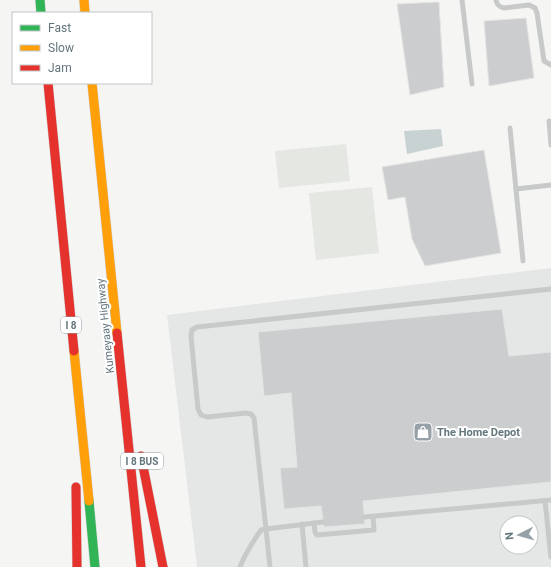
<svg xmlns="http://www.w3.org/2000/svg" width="551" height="567" font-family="Roboto,sans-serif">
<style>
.built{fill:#e5e7e6;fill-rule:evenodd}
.green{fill:#e4e7e2}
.water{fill:#c8d2d3}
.building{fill:#cccdce;stroke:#e4e4e4}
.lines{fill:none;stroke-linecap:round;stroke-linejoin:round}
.fast-casing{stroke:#d1d2d2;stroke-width:10}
.slow-casing{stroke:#d1d2d2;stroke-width:10}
.jam-casing{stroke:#d1d2d2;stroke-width:10}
.lane{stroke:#c8caca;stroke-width:5}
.fast{stroke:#30b455;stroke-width:9}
.slow{stroke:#ff9f0a;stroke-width:9}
.jam{stroke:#e5322d;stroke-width:9}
.labels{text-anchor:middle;stroke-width:4;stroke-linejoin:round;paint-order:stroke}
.shield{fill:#fff;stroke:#929fa4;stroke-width:1}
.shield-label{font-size:10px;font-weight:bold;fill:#63767d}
.street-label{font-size:11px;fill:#63767d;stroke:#fff}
.poi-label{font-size:11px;font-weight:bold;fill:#63767d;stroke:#fff;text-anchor:start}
</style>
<rect width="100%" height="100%" fill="#f5f5f4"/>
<path class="built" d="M551 268V567H197L167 315ZM507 523H531V547H507Z"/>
<g class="green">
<path d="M346 144 350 181 279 188 275 151Z"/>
<path d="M372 187 379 253 316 260 309 193Z"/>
</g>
<path class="water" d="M441 129 443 146 407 154 404 131Z"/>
<g class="building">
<path d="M439 2 444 87 410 95 397 4Z"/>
<path d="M526 18 534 78 489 86 484 21Z"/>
<path d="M484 150 501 253 425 266 412 239 405 197 388 200 382 167Z"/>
<path d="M502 309 509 356 551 352V482L363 501 365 524 324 527 321 506 284 509 280 468 297 467 291 393 264 396 258 332Z"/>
</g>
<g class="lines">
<g class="fast-casing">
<g id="fast">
<path d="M40 0 41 13"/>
<path d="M89 501 95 567"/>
</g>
</g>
<g class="slow-casing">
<g id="slow">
<path d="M84 0 85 13"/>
<path d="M92 83 117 333"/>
<path d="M74 351 89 501"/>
</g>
</g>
<g class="jam-casing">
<g id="jam">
<path d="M48 83 74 351"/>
<path d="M117 333 141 567"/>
<path d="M141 456 163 567"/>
<path d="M76 487 77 567"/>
</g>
</g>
<g class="lane">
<path d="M462 0 472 84"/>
<path d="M496 0C497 5 499 7 504 8L529 5 535 8 537 13 544 61 551 65"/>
<path d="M549 121 551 145"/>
<path d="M510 128 523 261"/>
<path d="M516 189 551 185"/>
<path d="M545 501 551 557"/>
<path d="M364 517 551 500"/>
<path d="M323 522 266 529 254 418 251 414 246 413 207 417 201 415 198 409 191 336 192 330 197 327 551 289"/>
<path d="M314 523 315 532 317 535 374 530 373 517"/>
<path d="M302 524 306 567"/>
<path d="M240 567C245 553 253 542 261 530L266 529 270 567"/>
</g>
<use href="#fast" class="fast"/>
<use href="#slow" class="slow"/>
<use href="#jam" class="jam"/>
</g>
<defs>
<g id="shop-square" transform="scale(1)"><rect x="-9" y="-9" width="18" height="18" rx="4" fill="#96a2a7" stroke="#fff"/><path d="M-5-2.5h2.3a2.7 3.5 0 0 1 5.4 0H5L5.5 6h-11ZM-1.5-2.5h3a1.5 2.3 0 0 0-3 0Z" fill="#fff"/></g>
</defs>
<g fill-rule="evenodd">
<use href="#shop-square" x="423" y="432"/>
</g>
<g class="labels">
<g class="shield">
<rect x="61" y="317" width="20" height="16" rx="3"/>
<rect x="121" y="453" width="42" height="16" rx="3"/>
</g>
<g class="shield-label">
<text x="71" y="329">I 8</text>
<text x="142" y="465">I 8 BUS</text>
</g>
<g class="street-label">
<text transform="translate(105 326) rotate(-96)" y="4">Kumeyaay Highway</text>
</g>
<g class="poi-label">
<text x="437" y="436">The Home Depot</text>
</g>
</g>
<rect x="12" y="12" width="140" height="72" fill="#ffffff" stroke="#c1c8cb"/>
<rect x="20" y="25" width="20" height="6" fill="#30b455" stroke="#c1c8cb"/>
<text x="48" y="32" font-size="12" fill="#63767d">Fast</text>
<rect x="20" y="45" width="20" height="6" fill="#ff9f0a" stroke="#c1c8cb"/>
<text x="48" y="52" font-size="12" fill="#63767d">Slow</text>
<rect x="20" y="65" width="20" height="6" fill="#e5322d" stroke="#c1c8cb"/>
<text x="48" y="72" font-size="12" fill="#63767d">Jam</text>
<g transform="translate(519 535) rotate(264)"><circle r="19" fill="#ffffff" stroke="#c1c8cb"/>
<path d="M0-3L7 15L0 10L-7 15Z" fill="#96a2a7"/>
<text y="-6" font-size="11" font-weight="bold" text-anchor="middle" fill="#63767d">N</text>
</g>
</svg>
